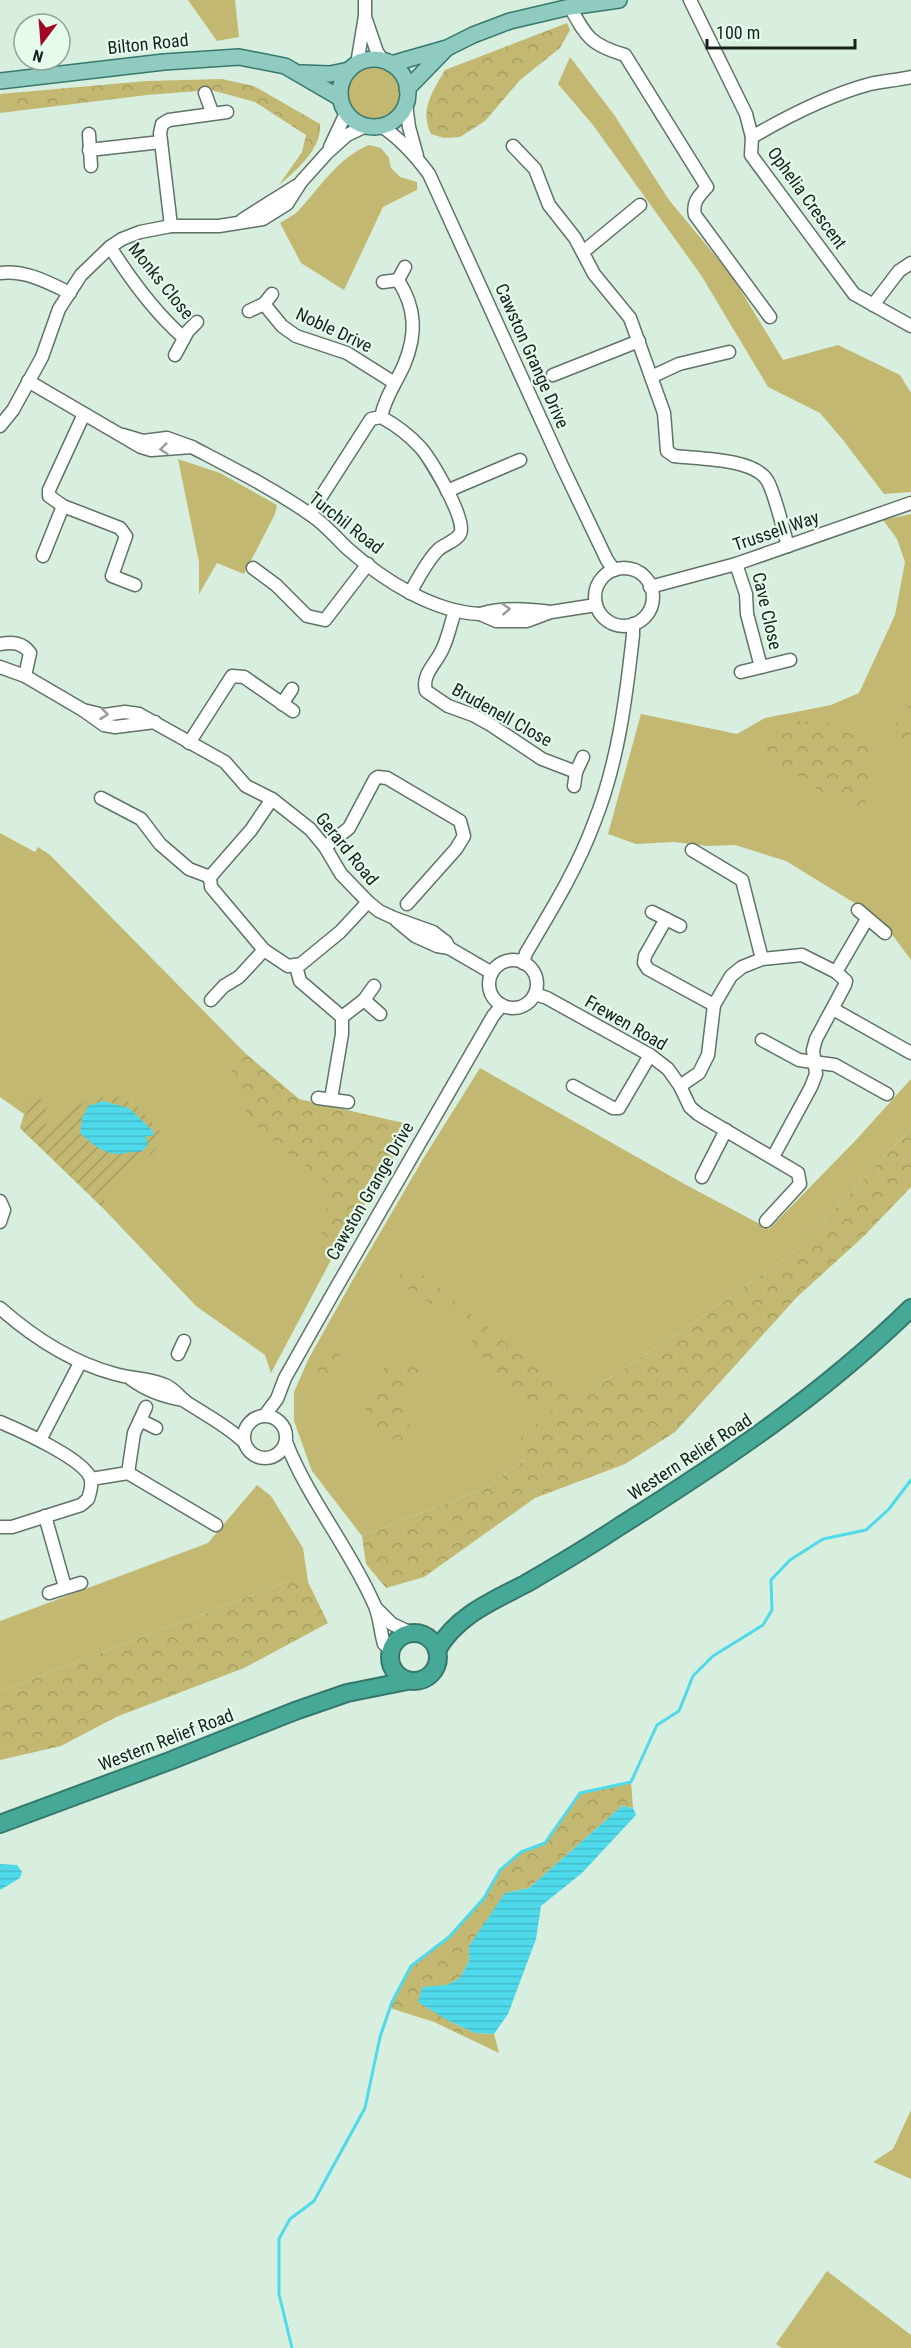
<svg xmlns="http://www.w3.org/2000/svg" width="911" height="2348" font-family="'Roboto Condensed',sans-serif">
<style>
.green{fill:#c2b871}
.forest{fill:url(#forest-crowns)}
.garden{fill:url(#garden-furrows)}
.water{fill:url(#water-rules)}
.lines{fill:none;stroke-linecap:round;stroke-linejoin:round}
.stream{stroke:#4edaeb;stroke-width:3}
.minor-casing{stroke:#607366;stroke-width:15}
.major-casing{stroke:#36796c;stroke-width:18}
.highway-casing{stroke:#36796c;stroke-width:20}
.minor{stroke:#fff;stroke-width:12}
.major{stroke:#90cbc1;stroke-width:15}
.highway{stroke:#46a998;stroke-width:16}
.oneway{stroke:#989b98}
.labels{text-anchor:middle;stroke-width:4.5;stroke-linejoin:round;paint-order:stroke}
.street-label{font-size:18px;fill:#19211b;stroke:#e5fbeb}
</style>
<defs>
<pattern id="forest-crowns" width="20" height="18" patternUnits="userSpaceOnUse" patternTransform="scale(1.5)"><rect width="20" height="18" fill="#c2b871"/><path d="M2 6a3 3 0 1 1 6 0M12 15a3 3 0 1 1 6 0" fill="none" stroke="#a69e61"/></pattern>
<pattern id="garden-furrows" width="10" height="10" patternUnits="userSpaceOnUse" patternTransform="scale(1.5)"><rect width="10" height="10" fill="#c2b871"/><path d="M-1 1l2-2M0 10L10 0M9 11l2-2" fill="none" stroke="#a69e61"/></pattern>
<pattern id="water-rules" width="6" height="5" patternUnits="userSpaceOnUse" patternTransform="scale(1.5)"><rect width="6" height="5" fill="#4edaeb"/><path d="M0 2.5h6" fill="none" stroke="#44bbc9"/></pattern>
</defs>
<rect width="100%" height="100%" fill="#d8eede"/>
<g class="green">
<path d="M188 0H235L239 37 217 41Z"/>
<path d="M570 57 615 116 669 200 732 276 783 360 838 345 900 375 911 393V492L884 494 843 440 820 413 768 387 701 275 593 125 558 84Z"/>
<circle cx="373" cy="93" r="29"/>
<path d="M369 145 381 148 389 158 391 168 400 177 417 182V190L383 207 344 290 301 263 280 223C286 219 295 215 300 209 320 187 339 157 369 145Z"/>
<path d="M178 459 220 473 277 505 275 514 244 574 217 563 199 594V562Z"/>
<path d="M911 514V960L888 929 861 907 786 861 735 845 708 846 674 842 636 844 608 834 641 714 737 734 765 718 831 705 859 693 895 615 905 562 897 539 883 520Z"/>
<path d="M0 833 35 852 38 847 50 855 246 1054 299 1099 412 1125 331 1260 271 1373 265 1355 196 1306 102 1207 20 1128 24 1114 0 1097Z"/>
<path d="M480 1068 688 1186 769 1229 856 1140 911 1079V1128L797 1250 687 1327 592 1390 524 1460 486 1488 362 1536 312 1471 294 1421V1392L309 1358 356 1274 423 1159Z"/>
<path d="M257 1485 271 1496 303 1548 308 1582H287L0 1691V1621L208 1543Z"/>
<path d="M911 2110V2179L873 2162 893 2149Z"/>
<path d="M827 2271 911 2335V2348H782L776 2344Z"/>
</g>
<g class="forest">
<path d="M567 23 570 30 560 48 520 80 485 121 460 137 444 138 431 134C419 110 433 91 445 70Z"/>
<path d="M222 79 254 86 320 124C322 148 297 170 279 185L302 152 306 135 255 102 211 90 147 95 0 113V94L147 81Z"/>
<path d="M911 701V734L902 740 887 736Z"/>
<path d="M793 721C817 721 857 721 869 746 872 752 871 762 872 769 874 792 871 798 854 814L794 774 763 749 770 732Z"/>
<path d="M246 1054 299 1100 412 1125 331 1260 321 1231 329 1199 326 1182 266 1136 239 1102 228 1082 233 1066Z"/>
<path d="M911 1128V1187L863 1237 797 1297 675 1432 625 1464 535 1498 424 1577 386 1588 366 1564 362 1536 486 1488 524 1460 521 1437 560 1404 547 1396 522 1405 511 1404 482 1355 458 1322 398 1282 403 1264 426 1277 517 1352 571 1388 592 1390 687 1327 797 1250Z"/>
<path d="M332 1334 339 1338 342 1374 332 1380H314L315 1370Z"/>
<path d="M407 1356 418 1359 428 1371 422 1381 408 1391 406 1409 410 1432 400 1443 369 1425 366 1406 375 1380 387 1364Z"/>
<path d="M287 1582H308L328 1623 244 1668 116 1717 61 1746 0 1760V1691Z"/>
<path d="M631 1782 633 1808 622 1806 529 1888 505 1893 460 1978 447 1985 449 2021 475 2033 494 2034 499 2053 434 2022 390 2008 411 1966 449 1937 484 1898 500 1870 521 1852 545 1843 580 1793Z"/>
</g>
<path class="garden" d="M115 1095 134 1104 160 1131 161 1140 152 1154 138 1161 111 1183 102 1207 20 1128 27 1112 26 1098 47 1100 45 1123 52 1128 67 1113 85 1101Z"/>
<g class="water">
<path d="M103 1101 129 1108 153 1131V1136H146L148 1145 141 1152C131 1151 126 1154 118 1154 103 1154 91 1143 80 1133L82 1119 88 1106Z"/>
<path d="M622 1806 633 1808 636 1815 582 1873 541 1906 536 1939 508 2014 494 2034 475 2033 449 2021 418 2002 422 1987 447 1985 460 1978 469 1961V1946L505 1893 529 1888Z"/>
<path d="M0 1864 17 1865 22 1872 20 1878 0 1890Z"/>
</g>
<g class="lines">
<path class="stream" d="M292 2348 279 2294V2239L290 2219 314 2201 365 2108 380 2037 392 2002 411 1966 449 1937 484 1898 500 1870 521 1852 545 1843 580 1793 631 1782 657 1725 679 1711 693 1676 713 1656 763 1625 772 1610 771 1580 790 1560 823 1539 866 1530 889 1509 911 1480"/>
<g class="minor-casing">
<g id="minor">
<path d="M690 0 746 114 752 137 751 155 854 294 911 326"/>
<path d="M570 7C587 38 591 45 625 55L707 187C699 196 692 202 695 215L770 317"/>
<path d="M365 17 377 52 383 60"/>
<path d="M357 64 365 16V0"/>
<path d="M205 93 212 112"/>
<path d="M406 104 409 127 417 156"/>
<path d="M381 126C401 139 415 155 429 174L563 468 607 560 614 570"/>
<path d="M89 134 91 166"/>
<path d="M752 137C788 116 829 95 870 84 883 81 898 80 911 77"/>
<path d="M513 146 535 169 549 205 575 238 594 274 630 318 664 413 667 451 674 456C698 459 753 458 767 480 775 493 783 530 788 546"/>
<path d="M330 147 346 113"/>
<path d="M89 150 161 142"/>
<path d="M242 220 296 186"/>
<path d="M171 226 160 133 162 124 169 120 227 112"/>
<path d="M110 247C131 280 154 312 184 338"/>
<path d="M583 252 640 205"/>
<path d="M0 273C26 270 47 282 70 293"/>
<path d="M383 282 398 280 405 267"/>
<path d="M264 304 282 326 296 336 347 353 393 382"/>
<path d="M873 305 899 271 911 263"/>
<path d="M249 311 264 304 272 294"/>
<path d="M175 355 188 331 197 322"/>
<path d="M553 375 639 341"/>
<path d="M651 377 679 364 729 352"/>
<path d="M28 381 141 447 151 450 192 447 167 438 143 441 123 435"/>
<path d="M84 414 49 490V496L63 506 120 528 126 536 112 576 135 585"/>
<path d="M381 417C385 397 396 383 404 365 417 334 416 308 398 280"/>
<path d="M0 426 13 410 42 357 59 309 81 275 110 247 122 239 140 232 171 226H219L263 219 287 204 301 182 327 153 347 135 366 126"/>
<path d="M192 447C232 468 274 489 311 515 326 525 335 537 348 549 383 580 433 612 480 614"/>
<path d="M447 491 520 460"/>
<path d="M310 514 371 419 381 417C394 424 410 436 421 448 431 460 468 521 460 534 455 542 444 544 438 550 426 562 418 579 410 593"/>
<path d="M43 556 63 506"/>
<path d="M736 564 746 594 747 614 761 667"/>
<path d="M253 568 276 585 307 616 325 620 368 564"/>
<circle cx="624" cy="597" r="29"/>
<path d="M650 587 736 564 911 503"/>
<path d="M455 611C451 623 448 637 443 648 437 663 421 674 426 691L448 706 473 715 491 725 542 759 576 772"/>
<path d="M551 612C527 609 504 607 480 614L496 621H527L551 612 596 605"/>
<path d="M0 644C12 642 22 642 30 653L25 676"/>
<path d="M0 667 25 676 83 710"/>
<path d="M741 672 790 660"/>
<path d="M282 704 292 689"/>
<path d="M155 722 115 727 104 725 83 710 104 715 125 712 139 714 225 762 246 786 272 799 310 829 325 847 341 874 368 902 379 911 394 918 433 932 446 942 449 948"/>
<path d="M189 743 232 676 244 677 293 711"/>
<path d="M574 786 576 772 583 757"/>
<path d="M101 798 141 819 160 844 189 869 210 877"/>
<path d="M272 799 251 830 210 877 211 887 264 950 288 966 301 964 340 932 368 902"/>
<path d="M325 847 349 828 375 779 378 777 387 778 460 821 464 836 456 849 407 904"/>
<path d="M692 850 742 880 762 959"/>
<path d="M858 910 885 933"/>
<path d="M652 912 680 926"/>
<path d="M666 919 645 956 644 963 648 969 714 1005"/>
<path d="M397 921 415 936 437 946 449 948 492 973"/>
<circle cx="513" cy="984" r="24"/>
<path d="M523 963 526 953C551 911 577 869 594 823 618 763 626 699 633 635V624"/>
<path d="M296 966 300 981 342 1017V1034L331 1099"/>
<path d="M836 972 867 919"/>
<path d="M374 986 364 1000 380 1014"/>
<path d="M535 994 547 998 650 1055 668 1069 680 1086 690 1107 698 1114 798 1173 800 1184 766 1221"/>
<path d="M211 1000 224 986 239 977 264 950"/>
<path d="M833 1009 911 1053"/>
<path d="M342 1017 364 1000"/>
<path d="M762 1040 799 1060 835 1065 887 1094"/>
<path d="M573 1086 613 1108H619L650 1055"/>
<path d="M680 1086 699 1073 708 1055 714 1005 731 976 742 967 762 959 802 955 836 972 846 981 845 985 816 1039 813 1050 816 1074 811 1087 773 1157"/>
<path d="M318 1098 348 1102"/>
<path d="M702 1177 726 1130"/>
<path d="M0 1201 4 1210 0 1222"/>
<path d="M0 1308C34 1338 71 1362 115 1374 132 1379 149 1378 165 1385 174 1388 179 1397 186 1402 206 1415 226 1425 243 1441"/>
<path d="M178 1354 184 1341"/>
<path d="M131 1379C147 1391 164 1397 184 1400"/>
<path d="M265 1415 277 1399 285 1378 332 1295 493 1016 502 1005"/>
<circle cx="265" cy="1437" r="21"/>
<path d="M140 1420 156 1428"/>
<path d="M0 1422C19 1430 87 1460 91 1480 92 1486 90 1493 88 1499L81 1505 12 1527H0"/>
<path d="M40 1440 80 1363"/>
<path d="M286 1442C308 1499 349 1547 374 1604 380 1616 380 1631 384 1644L391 1649"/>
<path d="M128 1473 134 1433 146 1407"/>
<path d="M91 1479 128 1473 216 1525"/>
<path d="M45 1516 65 1587"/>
<path d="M49 1593 81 1583"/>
<path d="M376 1608 392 1624 409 1632"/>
</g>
</g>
<g class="major-casing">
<g id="major">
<circle cx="374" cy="93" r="34"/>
<path d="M391 64 447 48 473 35 510 21 570 7 619 0"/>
<path d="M302 73 330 74 349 70"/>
<path d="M0 81 164 62 239 57 285 66 340 98"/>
<path d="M407 89 445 50"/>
</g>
</g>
<g class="highway-casing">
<g id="highway">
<circle cx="414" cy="1657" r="24"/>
<path d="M437 1650C457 1615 493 1601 527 1583 558 1565 590 1546 620 1526 725 1460 822 1395 911 1308"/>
<path d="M0 1824 172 1760 295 1711 347 1693 407 1681"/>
</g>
</g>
<use href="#minor" class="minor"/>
<use href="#major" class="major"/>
<use href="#highway" class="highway"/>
</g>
<defs><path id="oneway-chevron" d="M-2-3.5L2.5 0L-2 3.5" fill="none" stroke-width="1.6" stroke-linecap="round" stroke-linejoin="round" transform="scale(1.5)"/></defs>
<g class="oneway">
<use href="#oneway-chevron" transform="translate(164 449) rotate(174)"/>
<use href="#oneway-chevron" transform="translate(506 609) rotate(-3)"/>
<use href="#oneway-chevron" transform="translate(104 714) rotate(7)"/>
</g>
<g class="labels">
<g class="street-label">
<text transform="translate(148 44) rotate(-6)" y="6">Bilton Road</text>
<text transform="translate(807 198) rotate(54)" y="6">Ophelia Crescent</text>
<text transform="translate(161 281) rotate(51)" y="6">Monks Close</text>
<text transform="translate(334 330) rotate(25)" y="6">Noble Drive</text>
<text transform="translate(532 356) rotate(66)" y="6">Cawston Grange Drive</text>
<text transform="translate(346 523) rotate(38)" y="6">Turchil Road</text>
<text transform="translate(776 531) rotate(-19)" y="6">Trussell Way</text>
<text transform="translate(767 611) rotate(77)" y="6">Cave Close</text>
<text transform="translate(502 715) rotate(29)" y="6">Brudenell Close</text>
<text transform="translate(347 849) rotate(51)" y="6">Gerard Road</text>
<text transform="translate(626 1023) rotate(30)" y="6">Frewen Road</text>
<text transform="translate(370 1191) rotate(-60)" y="6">Cawston Grange Drive</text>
<text transform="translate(690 1457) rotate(-33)" y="6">Western Relief Road</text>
<text transform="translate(166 1740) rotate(-21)" y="6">Western Relief Road</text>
</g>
</g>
<g transform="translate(42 42) rotate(196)"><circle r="28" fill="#e5fbeb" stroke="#93a498" stroke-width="1.5"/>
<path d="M0-4.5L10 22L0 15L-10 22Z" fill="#a30624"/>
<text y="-9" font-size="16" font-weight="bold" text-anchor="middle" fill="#19211b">N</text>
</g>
<path d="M707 39v9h148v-9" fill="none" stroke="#19211b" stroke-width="3"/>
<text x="716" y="39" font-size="18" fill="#19211b" stroke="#e5fbeb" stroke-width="4.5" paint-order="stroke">100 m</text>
</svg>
